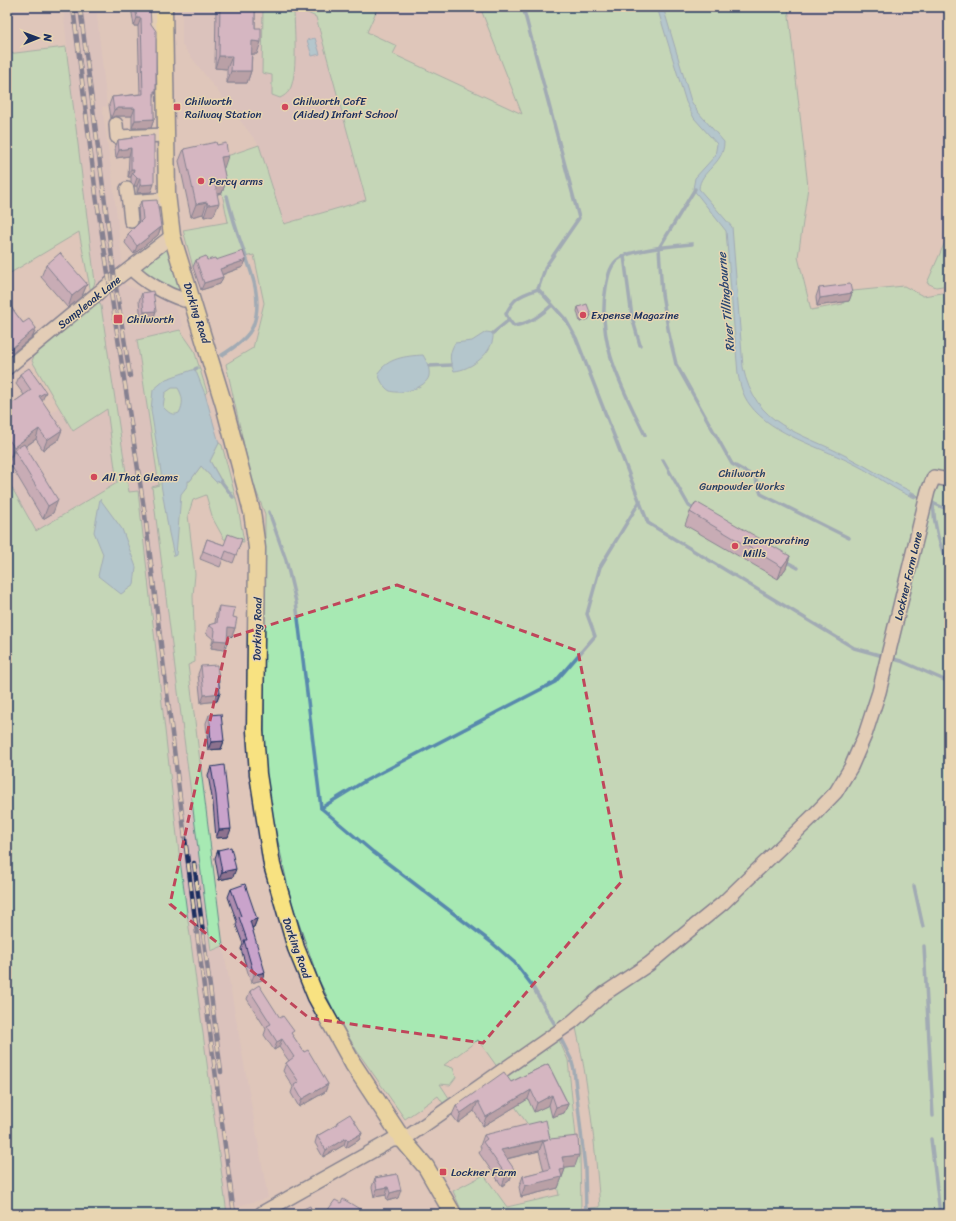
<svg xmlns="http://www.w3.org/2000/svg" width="956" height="1221" font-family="Sriracha,sans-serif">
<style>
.built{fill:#d8bcbf}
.green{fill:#a7e9b3;stroke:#618c88}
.water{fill:#81c5e2;stroke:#5889ad;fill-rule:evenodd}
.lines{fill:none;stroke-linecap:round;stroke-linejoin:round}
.stream{stroke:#5889ad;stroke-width:3.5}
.minor-casing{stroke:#1b2f5e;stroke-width:16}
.major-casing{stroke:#1b2f5e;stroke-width:19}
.minor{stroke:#e8d5b2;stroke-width:13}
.major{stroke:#f8e281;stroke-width:16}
.rail-casing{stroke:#1b2f5e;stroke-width:4.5}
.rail{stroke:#e8d5b2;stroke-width:3;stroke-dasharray:9;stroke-linecap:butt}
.wall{fill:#ad8caf;stroke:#1b2f5e}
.shaded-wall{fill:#8d728e;stroke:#1b2f5e}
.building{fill:#c9a3cb;stroke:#1b2f5e}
.marked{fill:none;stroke:#bf465b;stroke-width:3;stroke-dasharray:8 5;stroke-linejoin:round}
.poi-dot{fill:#d1495b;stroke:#e8d5b2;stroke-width:1.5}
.labels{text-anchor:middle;stroke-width:3;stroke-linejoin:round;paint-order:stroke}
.poi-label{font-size:11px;fill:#1b2f5e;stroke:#e8d5b2;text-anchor:start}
.street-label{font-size:11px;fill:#1b2f5e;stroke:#e8d5b2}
.park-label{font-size:11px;fill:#294266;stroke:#e8d5b2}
.water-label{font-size:12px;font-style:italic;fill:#2a4672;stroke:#e8d5b2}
</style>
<rect width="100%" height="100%" fill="#dfc6ba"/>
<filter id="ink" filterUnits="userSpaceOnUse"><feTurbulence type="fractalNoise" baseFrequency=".025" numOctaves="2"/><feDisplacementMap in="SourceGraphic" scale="8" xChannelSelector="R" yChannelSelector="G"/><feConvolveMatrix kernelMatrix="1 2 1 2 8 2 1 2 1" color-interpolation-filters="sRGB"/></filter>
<g filter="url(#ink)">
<g class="built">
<path d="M63 7H96L107 106 102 107 112 175 125 285 173 304 183 325 180 330 137 340 198 746 223 946 268 1198 208 1214 117 483 36 531 7 479V417L19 435 59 407 73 431 94 308 99 302 78 153Z"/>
<path d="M182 7H295L316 17 366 200 284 224 259 145 182 45Z"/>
</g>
<g class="green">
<path d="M263 7H294C294 27 298 69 291 87 289 92 286 95 280 98L272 95V75L262 73Z"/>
<path d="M295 7H378L367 32 397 46 393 54 522 114 480 7H788L808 187 798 257 811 310 843 304V292L904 286 923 296 949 292V1214H463L453 1191 484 1175 507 1207 559 1195 556 1181 534 1133 516 1108 510 1090 501 1076 558 1038 568 1060 577 1146H580V1154L581 1209 600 1207C595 1145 589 1084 575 1023L739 895 792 846 827 808 846 765 820 803 751 872 646 959 553 1030 498 1068 478 1040 444 1065 453 1068 456 1077 450 1085 440 1084 451 1101 445 1106 438 1096 405 1119 357 1051 336 1015 318 978 291 901 275 828 264 767 265 514 251 477 226 364 253 348 264 303 254 255 193 267 183 230 228 222 217 169 227 156 259 145 284 224 366 200 316 17Z"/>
<path d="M66 47 95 282 91 293 79 232 7 275V54Z"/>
<path d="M949 233V285L936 287 927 283Z"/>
<path d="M172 236 191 297 135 272Z"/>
<path d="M96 295 101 306 129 492 138 491 178 845 227 1214H7V479L36 531 117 483 107 409 73 431 32 361 39 343Z"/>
<path d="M180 330 194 350 207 392 205 394 181 481H190L201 466 216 482 221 480 210 461 219 443 222 445 238 507 244 542 224 539 213 519 206 495 193 500 188 515 195 574 193 596 195 662 188 665 223 946 211 951 152 487 159 485 137 340Z"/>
</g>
<g class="water">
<path d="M657 7H663L691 101 698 112 724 142C724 165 700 170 699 189L732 227 743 367C755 426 800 432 846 456 870 468 892 483 916 494L915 498C895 491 876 475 856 465 824 448 772 435 750 405 743 396 740 385 738 374L726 231 693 189 695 178 715 156 717 144 694 118 686 102Z"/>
<path d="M315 38 320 54 312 56 307 40Z"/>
<path d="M486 332 493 333C495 352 471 370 454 371 449 361 449 353 455 343L472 341Z"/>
<path d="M423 355C427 362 430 368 429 376 426 388 401 395 390 391 384 388 380 380 378 373 388 358 405 356 423 355Z"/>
<path d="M195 369 205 394 219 443 210 461 221 481 216 482 201 466 190 481H188V485L181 494 176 555 174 556 169 533 161 484 162 478 151 410 153 390 166 379ZM172 388H178C183 396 184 404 179 413 172 416 169 413 163 407L165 393Z"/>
<path d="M100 499 122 529 136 567 134 585 121 594 98 576 103 554 94 532Z"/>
</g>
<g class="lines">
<g class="stream">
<path d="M523 7 579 218 546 266 538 289 566 320 576 338 648 523 854 648 901 661 949 682"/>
<path d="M695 189 659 248 662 294 669 334 676 364 732 464 755 477 761 494 849 538"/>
<path d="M624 256 632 317 640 345"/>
<path d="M509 320 514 326C530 323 540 316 552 305"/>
<path d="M493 333 509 320 506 314C514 297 521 295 538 289"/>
<path d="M222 355C232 349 248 338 253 326 265 296 247 263 238 234 234 222 230 209 227 196"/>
<path d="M429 366 451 365"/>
<path d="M195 369 197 368"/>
<path d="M645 435C622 387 596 343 606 287 608 276 610 264 620 258 634 249 674 246 692 244"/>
<path d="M663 460 689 506 696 510"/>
<path d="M221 481 233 497"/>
<path d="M911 494 949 510"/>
<path d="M933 503C934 526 939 546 949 566"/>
<path d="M269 512 286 560 296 602 321 808 373 852 491 942 515 963 531 984 554 1023"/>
<path d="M785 561 798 568"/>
<path d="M321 808 365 781 555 682 595 636 587 614 600 567 640 501"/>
<path d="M914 886 923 927"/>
<path d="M924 946 933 1116"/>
<path d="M560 1037 571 1059 574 1070 585 1168 586 1214"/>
<path d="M931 1139 940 1214"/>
</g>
<g class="minor-casing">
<g id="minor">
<path d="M156 7V32"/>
<path d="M116 124 117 137 166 135"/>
<path d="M127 189 129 202 168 199"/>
<path d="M129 202 131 221"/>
<path d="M131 268C144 282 166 294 184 300L191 297"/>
<path d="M7 368 98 293 172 236"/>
<path d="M262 1213 392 1140H403L572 1022 604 994 649 964 691 929 723 903 812 817 836 792 851 767 865 735 879 692 928 491 934 477 949 480"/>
</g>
</g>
<g class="major-casing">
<path id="major" d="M164 7 167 194 172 236 224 405 252 512 257 548 255 731 258 774 272 865 296 948 316 997 353 1064 403 1140 426 1167 453 1214"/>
</g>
<use href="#minor" class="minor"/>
<use href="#major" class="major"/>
<g class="rail-casing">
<g id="rail">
<path d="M73 7 96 195 145 515 194 911 234 1214"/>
<path d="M80 7 115 281 130 376"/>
<path d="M194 863 221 1072"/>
</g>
</g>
<use href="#rail" class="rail"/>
</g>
<g class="wall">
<path d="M131 7H150L154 119 151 128H132V116H115L111 118 109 105 112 97 140 94 138 26H134Z"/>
<path d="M216 7H255V28L257 54H252L251 71 247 83H227V69L215 68Z"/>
<path d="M133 136 151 192 137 193V186H134L131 182V177H128L129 156 116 158 115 148 118 140 133 138Z"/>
<path d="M184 149 224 168H223L226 181 222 193 217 194 214 215 204 217 203 214 191 217 179 161Z"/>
<path d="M141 201 161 227 158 235 134 254 125 243 128 234 139 223 138 209Z"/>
<path d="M196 260H246L243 267 222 275 223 277 220 284 201 290 193 267Z"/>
<path d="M46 265 87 284 82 296 68 308 41 277Z"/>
<path d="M819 288 852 293 849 301 817 306 816 297Z"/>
<path d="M142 293 156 311 153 319 141 320 139 301Z"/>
<path d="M7 302 23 323 36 328 33 336 8 357 7 356Z"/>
<path d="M578 307 589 319 580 322 577 311Z"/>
<path d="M20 374 42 401 58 440 43 450 36 439 25 447 53 513 43 519 9 462 12 456 11 457 7 451V407L24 395 16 384Z"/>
<path d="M690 512 790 556 786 568 778 579 685 525Z"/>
<path d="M207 539 224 545 242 539 233 563 223 559 220 567 200 559Z"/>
<path d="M219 606 233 617 235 628 232 636 227 635 224 650 211 648 213 639 206 633 209 625 215 623 216 614Z"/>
<path d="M201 666 220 693 217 701 201 703 198 674Z"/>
<path d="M209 715 224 741 221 749 208 750 206 723Z"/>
<path d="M211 767 228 837 216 838 213 803 208 775Z"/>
<path d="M218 850 233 877 219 880 215 858Z"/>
<path d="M231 889 257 919 254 927H252L262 980 251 983 241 949 243 944 236 925 237 922 228 897Z"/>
<path d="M250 991 280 1018 304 1052 328 1084 325 1092 299 1107 291 1093 293 1087 283 1071 286 1063 289 1061 279 1047 274 1050 264 1035 266 1029 247 999Z"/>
<path d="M548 1064 568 1104 564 1113 552 1117 549 1105 534 1112 528 1099 483 1126 474 1111 458 1123 452 1115 456 1106 511 1082Z"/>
<path d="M337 1122 362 1133 359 1140 346 1148 344 1145 323 1157 315 1143 317 1136 335 1126Z"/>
<path d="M484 1135 550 1139 575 1166 565 1167V1169L558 1188 521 1197 519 1187 523 1176 544 1171 539 1151 507 1159 510 1180 502 1186 479 1153 481 1148 480 1146Z"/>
<path d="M397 1174 398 1198 387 1201 386 1195 374 1197 372 1187 375 1178Z"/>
</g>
<g class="shaded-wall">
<path d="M137 18H141L138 26H134Z"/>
<path d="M252 41 261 42 257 54H248Z"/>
<path d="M219 56H232L227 69 215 68Z"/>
<path d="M231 71H251L247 83H227Z"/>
<path d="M154 91H156L153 99Z"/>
<path d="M118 108H135L132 116H115L111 118 114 110Z"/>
<path d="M154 119 151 128H132L135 120Z"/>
<path d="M131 148 129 156 116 158 119 150Z"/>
<path d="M228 156 224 168 217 169 221 157Z"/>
<path d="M131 169H134L131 177H128Z"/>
<path d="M137 178H140L137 186H134Z"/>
<path d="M226 181 222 193 210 196 215 184Z"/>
<path d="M154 184 151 192 137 193 140 185Z"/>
<path d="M207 202 203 214 191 217 196 204Z"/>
<path d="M219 203 214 215 204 217 208 205Z"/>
<path d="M161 227 158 235 134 254 137 246Z"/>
<path d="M246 260 243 267 218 276 220 269Z"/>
<path d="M223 277 220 284 201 290 204 283Z"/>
<path d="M87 284 82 296 68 308 72 296Z"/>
<path d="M852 293 849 301 817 306 820 298Z"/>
<path d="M156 311 153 319 141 320 144 312Z"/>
<path d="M591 315 589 319 580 322 582 318Z"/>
<path d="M36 328 33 336 8 357 11 349Z"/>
<path d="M46 392 42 401 39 396Z"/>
<path d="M39 429 36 439 15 453 14 450 12 456 11 457 14 447Z"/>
<path d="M62 430 58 440 43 450 47 440Z"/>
<path d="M58 500 53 513 43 519 48 506Z"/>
<path d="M790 556 786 568 778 579 782 567Z"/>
<path d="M228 627 235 628 232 636 225 635Z"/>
<path d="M214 640 227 641 224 650 211 648Z"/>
<path d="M220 693 217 701 201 703 204 695Z"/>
<path d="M224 741 221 749 208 750 211 742Z"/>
<path d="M231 829 228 837 216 838 219 830Z"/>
<path d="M236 869 233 877 219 880 222 872Z"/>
<path d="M257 919 254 927 247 929 250 921Z"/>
<path d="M265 972 262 980 251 983 254 975Z"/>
<path d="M282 1039 279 1047 274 1050 277 1042Z"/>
<path d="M328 1084 325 1092 299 1107 302 1099Z"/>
<path d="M531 1090 528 1099 483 1126 486 1117Z"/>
<path d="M552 1095 549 1105 534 1112 537 1103Z"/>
<path d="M478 1101 474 1111 458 1123 461 1113Z"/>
<path d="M568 1104 564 1113 552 1117 556 1107Z"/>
<path d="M362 1133 359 1140 346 1148 348 1141Z"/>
<path d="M346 1138 344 1145 323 1157 326 1150Z"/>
<path d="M543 1141 539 1151 497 1161 501 1150Z"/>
<path d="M579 1155 575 1166 558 1168 562 1157Z"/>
<path d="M514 1169 510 1180 502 1186 506 1175Z"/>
<path d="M565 1169 558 1188 521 1197 525 1186 560 1170Z"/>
<path d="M388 1187 386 1195 374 1197 377 1189Z"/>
<path d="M401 1190 398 1198 387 1201 390 1193Z"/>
</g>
<g class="building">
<path d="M135 7H150L151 24 156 31V91H154V119L135 120V108H118L114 110 112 97 143 94 141 18H137Z"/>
<path d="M220 7H255V28H261V42L252 41 251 71H231L232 56H219Z"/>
<path d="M154 135V184L140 185V178H137L133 174 134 169H131V148L119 150 118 140 133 138V136Z"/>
<path d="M216 142 217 145 226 143 228 156 221 157 226 181 215 184 219 203 208 205 207 202 196 204 184 149Z"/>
<path d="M157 200 161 227 137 246 128 234 143 219 141 201Z"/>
<path d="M243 251 246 260 220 269 223 277 204 283 196 260 206 256 207 260 215 258 216 260Z"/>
<path d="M60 253 87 284 72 296 46 265Z"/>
<path d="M850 284 852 293 820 298 819 288Z"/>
<path d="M153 291 156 311 144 312 142 293Z"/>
<path d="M7 302 23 323 29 319 36 328 11 349 7 344Z"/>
<path d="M587 304 591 315 582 318 578 307Z"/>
<path d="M29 368 46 392 39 396 62 430 47 440 39 429 14 447 7 437V407L31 390 20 374Z"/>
<path d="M24 444 58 500 48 506 14 450Z"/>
<path d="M696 502 790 556 782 567 690 512Z"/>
<path d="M228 534 242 539 236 555 226 551 223 559 203 551 207 539 224 545Z"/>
<path d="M219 606 235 608 233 617 237 618 235 628 228 627 227 641 214 640 215 630 209 625 217 623Z"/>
<path d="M217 665 220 693 204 695 201 666Z"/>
<path d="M221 714 224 741 211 742 209 715Z"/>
<path d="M224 765 231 829 219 830 216 795 211 767Z"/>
<path d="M231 847 236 869 222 872 218 850Z"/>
<path d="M245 884 257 919 250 921 265 972 254 975 244 940H247L239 917 241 916 231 889Z"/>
<path d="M259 985 280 1018 283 1016 294 1031 291 1033 304 1052 308 1050 328 1084 302 1099 294 1085 299 1082 286 1063 294 1057 282 1039 277 1042 267 1026 271 1024 250 991Z"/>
<path d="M548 1064 568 1104 556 1107 552 1095 537 1103 531 1090 486 1117 478 1101 461 1113 456 1106 504 1072 511 1082Z"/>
<path d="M350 1114 362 1133 348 1141 346 1138 326 1150 317 1136 338 1124 337 1122Z"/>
<path d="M546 1120 550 1139 578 1136 579 1155 562 1157 565 1169 560 1170 562 1177 525 1186 523 1176 550 1169 543 1141 548 1139 501 1150 514 1169 506 1175 483 1142 487 1139 484 1135Z"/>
<path d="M397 1174 401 1190 390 1193 388 1187 377 1189 375 1178Z"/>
<path d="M343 1199 363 1211 361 1214H325L335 1200 341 1203Z"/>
<path d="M310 1206 313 1214H292Z"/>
</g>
</g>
<path d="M0 0H956V1221H0ZM397 585 578 651 622 881 483 1043 309 1018 170 904 228 638Z" fill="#dfc6ba" fill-opacity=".55" fill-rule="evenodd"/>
<path class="marked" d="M397 585 578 651 622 881 483 1043 309 1018 170 904 228 638Z"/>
<g class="poi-dot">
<rect x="173" y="103" width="8" height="8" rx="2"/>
<circle cx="285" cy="107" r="4"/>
<circle cx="201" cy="181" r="4"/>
<circle cx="583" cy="315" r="4"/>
<rect x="113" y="314" width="10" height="10" rx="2"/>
<circle cx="94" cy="477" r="4"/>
<circle cx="735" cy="546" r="4"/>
<rect x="439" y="1168" width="8" height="8" rx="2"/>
</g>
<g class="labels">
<g class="poi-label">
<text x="185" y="105">Chilworth<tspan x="185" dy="13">Railway Station</tspan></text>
<text x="293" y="105">Chilworth CofE<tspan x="293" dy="13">(Aided) Infant School</tspan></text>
<text x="209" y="185">Percy arms</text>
<text x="591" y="319">Expense Magazine</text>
<text x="127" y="323">Chilworth</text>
<text x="102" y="481">All That Gleams</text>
<text x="743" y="544">Incorporating<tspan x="743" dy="13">Mills</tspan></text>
<text x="451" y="1176">Lockner Farm</text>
</g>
<g class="street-label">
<text transform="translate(89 302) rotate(-39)" y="4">Sampleoak Lane</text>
<text transform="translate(197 313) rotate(72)" y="4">Dorking Road</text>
<text transform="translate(908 576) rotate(-77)" y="4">Lockner Farm Lane</text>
<text transform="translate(257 629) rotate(-89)" y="4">Dorking Road</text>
<text transform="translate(297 948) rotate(70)" y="4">Dorking Road</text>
</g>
<g class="park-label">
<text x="742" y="477">Chilworth<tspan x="742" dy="13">Gunpowder Works</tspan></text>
</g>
<g class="water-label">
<text transform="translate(726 302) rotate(-95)" y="4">River Tillingbourne</text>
</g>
</g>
<rect width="956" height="1221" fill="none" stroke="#e8d5b2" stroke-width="24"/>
<rect x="12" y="12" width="932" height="1197" fill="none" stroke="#1b2f5e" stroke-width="1.5" filter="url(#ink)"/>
<g transform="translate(38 38) rotate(89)" stroke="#e8d5b2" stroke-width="3" paint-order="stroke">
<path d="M0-3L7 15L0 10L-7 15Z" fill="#1b2f5e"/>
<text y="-6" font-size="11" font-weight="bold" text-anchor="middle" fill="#1b2f5e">N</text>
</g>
</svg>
